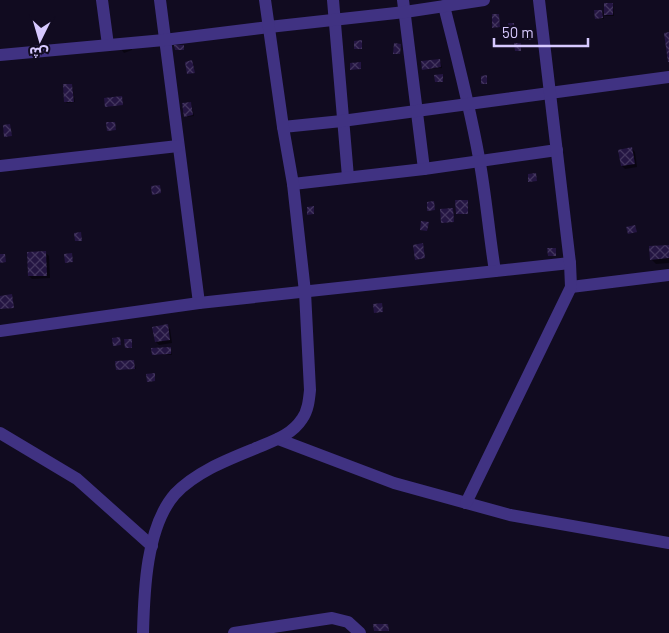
<svg xmlns="http://www.w3.org/2000/svg" width="669" height="633" font-family="Barlow,'Noto Sans Arabic',sans-serif">
<style>
.shadow{fill:#0007}
.building{fill:url(#building-cross-hatch)}
.lines{fill:none;stroke-linecap:round;stroke-linejoin:round}
.minor{stroke:#403282;stroke-width:12}
</style>
<defs>
<pattern id="building-cross-hatch" width="8" height="8" patternUnits="userSpaceOnUse" patternTransform="scale(1.25)"><rect width="8" height="8" fill="#241542"/><path d="M0 0l8 8M0 8l8-8" fill="none" stroke="#43365e"/></pattern>
</defs>
<rect width="100%" height="100%" fill="#110b20"/>
<g class="shadow">
<path d="M613 4 614 16H606L603 13 604 19 596 18 602 11 605 14Z"/>
<path d="M514 24 516 37H511L510 36Z"/>
<path d="M131 47 132 50 124 53 121 49Z"/>
<path d="M440 60 442 68 423 69Z"/>
<path d="M72 85 75 102 67 103 66 102Z"/>
<path d="M191 103 194 116 186 117 185 116Z"/>
<path d="M632 149 635 152 637 167 625 169 622 166Z"/>
<path d="M669 246V263L656 264 651 259Z"/>
<path d="M46 253 49 256 50 278 32 279 29 276Z"/>
<path d="M167 326 170 329 172 343 159 345 156 342Z"/>
<path d="M170 348 172 355H153Z"/>
<path d="M134 362 136 369H117Z"/>
</g>
<g class="building">
<rect x="604" y="3" width="9" height="12"/>
<path d="M594 10H602L603 18 595 19Z"/>
<path d="M492 14H499L500 27 492 28Z"/>
<path d="M508 23H514L515 36H509Z"/>
<path d="M532 30 533 40H524V31Z"/>
<path d="M669 32V62H668L664 33Z"/>
<path d="M362 40V49H354V41Z"/>
<path d="M394 43 401 44 400 54H393Z"/>
<path d="M514 43H521V51H515Z"/>
<path d="M174 45H184V50H175Z"/>
<path d="M440 59 441 67 422 70 421 61Z"/>
<path d="M192 60 195 73 187 74 185 62Z"/>
<path d="M361 62V69L350 70V63Z"/>
<path d="M443 74V82H435L434 75Z"/>
<path d="M487 75V84H481V76Z"/>
<path d="M63 84H72L74 102H64Z"/>
<path d="M122 96 123 105 105 107 104 98Z"/>
<path d="M191 102 193 115 184 117 182 103Z"/>
<path d="M106 122H115L116 130 107 131Z"/>
<path d="M10 124 12 136 4 137 3 125Z"/>
<path d="M632 147 635 164 621 166 618 150Z"/>
<path d="M536 173 537 181 528 182V174Z"/>
<path d="M160 185 161 193 152 195 151 186Z"/>
<path d="M455 200H468V214H456Z"/>
<path d="M434 201 435 210 427 211V202Z"/>
<path d="M314 206V214L307 215V207Z"/>
<path d="M453 208 454 222 441 223 440 209Z"/>
<path d="M421 221 429 222 427 231 420 230Z"/>
<path d="M635 225 637 232 628 234 626 227Z"/>
<path d="M81 232 82 241H75L74 233Z"/>
<path d="M423 243 425 258 415 260 413 245Z"/>
<path d="M669 245V258L650 260 649 246Z"/>
<path d="M547 248H556V256H548Z"/>
<path d="M46 251 47 276H28L27 252Z"/>
<path d="M72 253 73 262 65 263 64 254Z"/>
<path d="M0 254H5L6 262 0 263Z"/>
<path d="M12 294 14 308 0 309V296Z"/>
<path d="M382 303 383 312 374 313 373 304Z"/>
<path d="M168 324 170 340 155 342 152 327Z"/>
<path d="M120 337 121 345 113 346 112 338Z"/>
<path d="M124 339H132V348H125Z"/>
<path d="M171 347V354L152 355 151 348Z"/>
<path d="M134 360 135 369 116 370 115 361Z"/>
<path d="M155 373V381L147 382 146 374Z"/>
<path d="M373 624H388L389 631H374Z"/>
</g>
<g class="lines">
<g class="minor">
<path d="M102 0 108 45"/>
<path d="M160 0 199 303"/>
<path d="M333 0 348 177"/>
<path d="M403 0 424 169"/>
<path d="M444 6C457 57 470 107 479 158 486 196 489 234 495 271"/>
<path d="M0 55 164 40 269 27 405 12 484 0"/>
<path d="M283 127 342 121 669 77"/>
<path d="M0 166 178 146"/>
<path d="M293 184 424 169 557 150"/>
<path d="M571 287 669 275"/>
<path d="M0 331 199 303 570 263"/>
<path d="M0 433 77 479 152 546"/>
<path d="M278 439 394 483 510 515 669 543"/>
<path d="M466 503 571 287 570 263 539 0"/>
<path d="M143 633C144 592 146 527 175 494 196 472 227 460 254 449 272 441 291 436 302 419 308 411 309 400 310 390L305 292 293 184 283 127 265 0"/>
<path d="M234 633 332 618 348 622 360 633"/>
</g>
</g>
<g transform="translate(40 40) rotate(185)" stroke="#110b20" stroke-width="4" paint-order="stroke">
<path d="M0-4L9 19L0 12L-9 19Z" fill="#d7c9ff"/>
<text y="-8" font-size="14" font-weight="bold" text-anchor="middle" fill="#d7c9ff">ش</text>
</g>
<path d="M494 38v8h94v-8" fill="none" stroke="#d7c9ff" stroke-width="2.5"/>
<text x="502" y="38" font-size="15" fill="#d7c9ff" stroke="#110b20" stroke-width="4" paint-order="stroke">50 m</text>
</svg>
